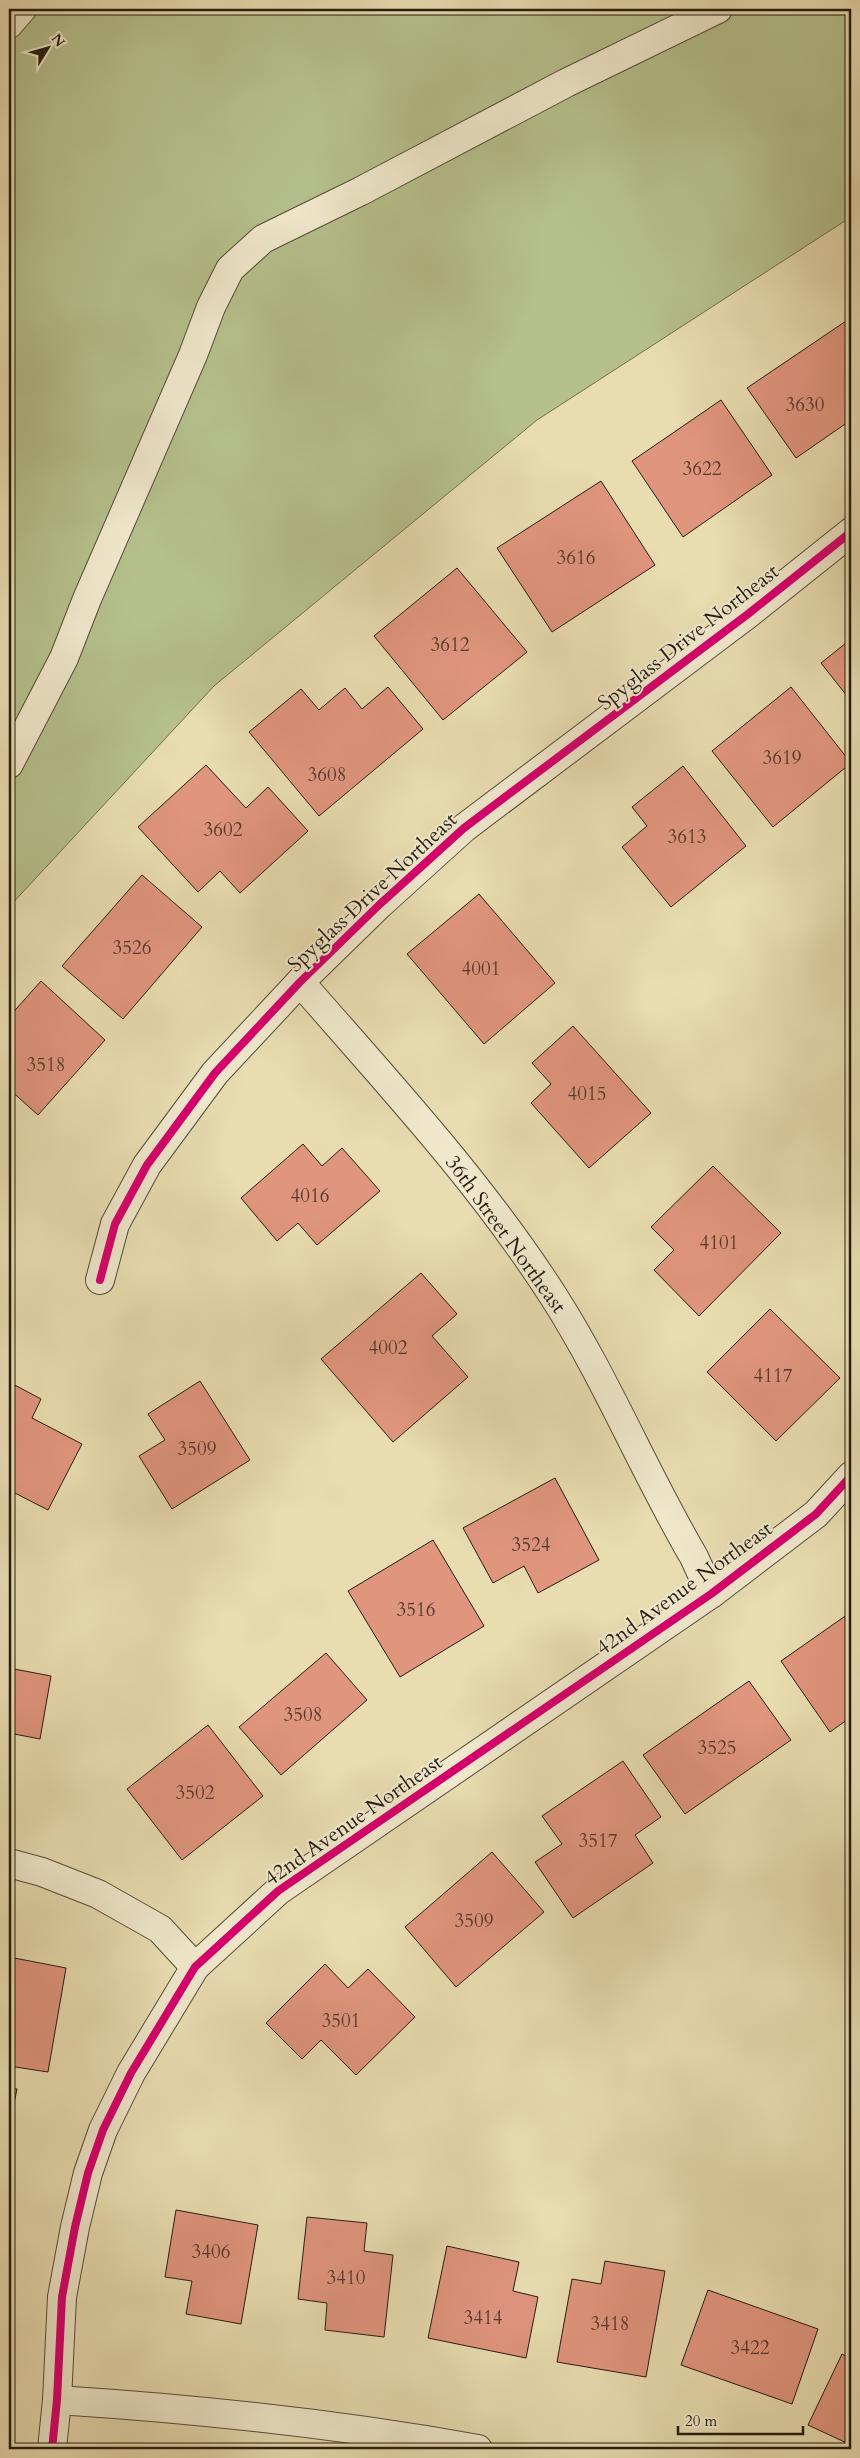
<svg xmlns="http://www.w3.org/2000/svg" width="860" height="2458" font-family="Cardo,serif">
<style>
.green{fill:#b5c08c;stroke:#6e6e4e}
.building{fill:#e0957e;stroke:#261c11}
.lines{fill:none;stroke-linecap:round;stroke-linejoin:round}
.minor-casing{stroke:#564c39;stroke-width:30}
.minor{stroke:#f0e8cc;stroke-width:28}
.cycleway-casing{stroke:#f0e8cc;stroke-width:11}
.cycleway{stroke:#d6006c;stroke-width:8}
.labels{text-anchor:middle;stroke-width:4;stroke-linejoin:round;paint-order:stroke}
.number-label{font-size:19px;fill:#543a2c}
.street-label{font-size:21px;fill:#261c11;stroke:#f0e8cc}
</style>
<rect width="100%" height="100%" fill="#e8dcb0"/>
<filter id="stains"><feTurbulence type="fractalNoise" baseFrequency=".004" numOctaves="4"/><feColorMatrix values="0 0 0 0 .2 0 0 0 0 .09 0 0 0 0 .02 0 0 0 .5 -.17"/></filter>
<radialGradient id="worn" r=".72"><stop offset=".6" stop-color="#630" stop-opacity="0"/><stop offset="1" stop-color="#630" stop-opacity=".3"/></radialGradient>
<path class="green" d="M9 9H851V217L537 420 214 686 9 907Z"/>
<g class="building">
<path d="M849 319 851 322V420L796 458 747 388Z"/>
<path d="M721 400 772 475 683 537 632 461Z"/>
<path d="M601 481 655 565 552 632 497 548Z"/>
<path d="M457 568 527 652 443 720 374 636Z"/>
<path d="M851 639V701L821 663Z"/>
<path d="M388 687 423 729 319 816 249 732 301 689 319 710 345 688 362 709Z"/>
<path d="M791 687 851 763 773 827 712 751Z"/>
<path d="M206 765 246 808 268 787 308 831 240 893 220 871 198 892 138 827Z"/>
<path d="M683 766 746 846 671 907 622 847 647 826 632 807Z"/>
<path d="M142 875 202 927 123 1019 62 966Z"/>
<path d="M479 894 555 983 484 1044 407 954Z"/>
<path d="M41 981 105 1040 38 1115 9 1089V1017Z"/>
<path d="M573 1026 651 1113 589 1168 531 1103 551 1084 532 1063Z"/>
<path d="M303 1144 322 1166 342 1148 380 1191 317 1245 298 1223 277 1241 241 1198Z"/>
<path d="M713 1166 781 1233 699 1316 654 1270 674 1250 651 1227Z"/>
<path d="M421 1273 457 1314 432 1336 468 1377 393 1442 321 1359Z"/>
<path d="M770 1309 840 1378 776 1441 707 1372Z"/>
<path d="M200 1381 250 1460 172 1509 139 1456 165 1440 148 1414Z"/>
<path d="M9 1382 41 1399 32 1418 82 1444 48 1510 9 1490Z"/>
<path d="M555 1478 599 1560 538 1593 524 1566 493 1583 463 1528Z"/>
<path d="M433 1540 484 1626 400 1677 348 1591Z"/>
<path d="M851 1612V1717L830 1732 781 1661Z"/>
<path d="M326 1653 367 1700 281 1775 239 1727Z"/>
<path d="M9 1668 51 1676 40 1739 9 1733Z"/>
<path d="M749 1681 791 1740 685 1814 643 1755Z"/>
<path d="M208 1725 263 1796 182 1860 127 1789Z"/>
<path d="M623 1761 661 1817 635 1835 653 1863 573 1918 535 1862 562 1844 542 1816Z"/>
<path d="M492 1852 544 1912 456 1987 405 1927Z"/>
<path d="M9 1957 66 1968 48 2072 9 2066Z"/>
<path d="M325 1964 348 1988 368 1969 415 2017 356 2075 321 2040 302 2059 266 2023Z"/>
<path d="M9 2088 17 2089 9 2128Z"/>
<path d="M176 2210 258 2225 241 2324 186 2314 192 2281 165 2277Z"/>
<path d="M307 2217 367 2223 364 2251 393 2255 384 2337 325 2330 327 2303 298 2299Z"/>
<path d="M447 2246 519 2262 513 2291 538 2297 526 2358 428 2338Z"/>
<path d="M605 2261 665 2271 646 2377 557 2362 572 2279 601 2284Z"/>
<path d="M708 2290 818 2329 792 2404 681 2365Z"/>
<path d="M842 2354 851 2359V2445L808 2425Z"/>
</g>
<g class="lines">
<g class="minor-casing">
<g id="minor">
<path d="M9 24 22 9"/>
<path d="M9 764 64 658 87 599 193 355 211 307 230 269 263 239 361 191 566 83 718 9"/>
<path d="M300 982C389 1084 481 1183 554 1297 607 1380 644 1472 694 1557L711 1594"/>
<path d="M100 1280 115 1224 147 1165 215 1073 300 982 379 905 464 828 748 614 851 532"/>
<path d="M9 1863 42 1872 98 1894 160 1929 195 1967"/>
<path d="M57 2400C198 2409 339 2424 478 2449"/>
<path d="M52 2449 57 2400 62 2297 75 2227 88 2173 103 2130 131 2073 195 1967 278 1891 711 1594 816 1514 851 1476"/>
</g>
</g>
<use href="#minor" class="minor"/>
<g class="cycleway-casing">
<g id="cycleway">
<path d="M100 1280 115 1224 147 1165 215 1073 300 982 379 905 464 828 748 614 851 532"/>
<path d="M52 2449 57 2400 62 2297 75 2227 88 2173 103 2130 131 2073 195 1967 278 1891 711 1594 816 1514 851 1476"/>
</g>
</g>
<use href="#cycleway" class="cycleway"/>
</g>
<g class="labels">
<g class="number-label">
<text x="805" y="411">3630</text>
<text x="702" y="475">3622</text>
<text x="576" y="564">3616</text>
<text x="450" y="651">3612</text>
<text x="782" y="764">3619</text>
<text x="327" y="781">3608</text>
<text x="223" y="836">3602</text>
<text x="687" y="843">3613</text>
<text x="132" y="954">3526</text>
<text x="481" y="975">4001</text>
<text x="46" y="1071">3518</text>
<text x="587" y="1100">4015</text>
<text x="310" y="1202">4016</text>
<text x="719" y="1249">4101</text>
<text x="388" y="1354">4002</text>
<text x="773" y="1382">4117</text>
<text x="197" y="1455">3509</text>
<text x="531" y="1551">3524</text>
<text x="416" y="1616">3516</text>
<text x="303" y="1721">3508</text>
<text x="717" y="1754">3525</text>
<text x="195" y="1799">3502</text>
<text x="598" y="1847">3517</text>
<text x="474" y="1927">3509</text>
<text x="341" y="2027">3501</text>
<text x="211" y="2258">3406</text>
<text x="346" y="2284">3410</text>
<text x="483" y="2324">3414</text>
<text x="610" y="2330">3418</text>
<text x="750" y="2354">3422</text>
</g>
<g class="street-label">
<text transform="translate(688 637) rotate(-38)" y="7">Spyglass Drive Northeast</text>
<text transform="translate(372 892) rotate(-43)" y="7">Spyglass Drive Northeast</text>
<text transform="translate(506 1234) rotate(54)" y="7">36th Street Northeast</text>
<text transform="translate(684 1588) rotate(-36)" y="7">42nd Avenue Northeast</text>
<text transform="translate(353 1820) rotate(-35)" y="7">42nd Avenue Northeast</text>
</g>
</g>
<rect width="860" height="2458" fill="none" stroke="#e8dcb0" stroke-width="30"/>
<rect x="10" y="10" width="840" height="2438" fill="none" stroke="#261c11" stroke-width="2.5"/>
<rect x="15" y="15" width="830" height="2428" fill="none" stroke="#261c11"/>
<g transform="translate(48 48) rotate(53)" stroke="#f0e8cc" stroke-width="4" paint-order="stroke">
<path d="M0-4L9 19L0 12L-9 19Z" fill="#261c11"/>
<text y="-8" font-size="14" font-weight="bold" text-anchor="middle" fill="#261c11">N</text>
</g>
<path d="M678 2426v8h125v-8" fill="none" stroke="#261c11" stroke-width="2.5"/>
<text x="685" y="2426" font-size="15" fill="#261c11" stroke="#f0e8cc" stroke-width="4" paint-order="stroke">20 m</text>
<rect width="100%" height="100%" filter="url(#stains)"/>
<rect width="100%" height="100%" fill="url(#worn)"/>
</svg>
